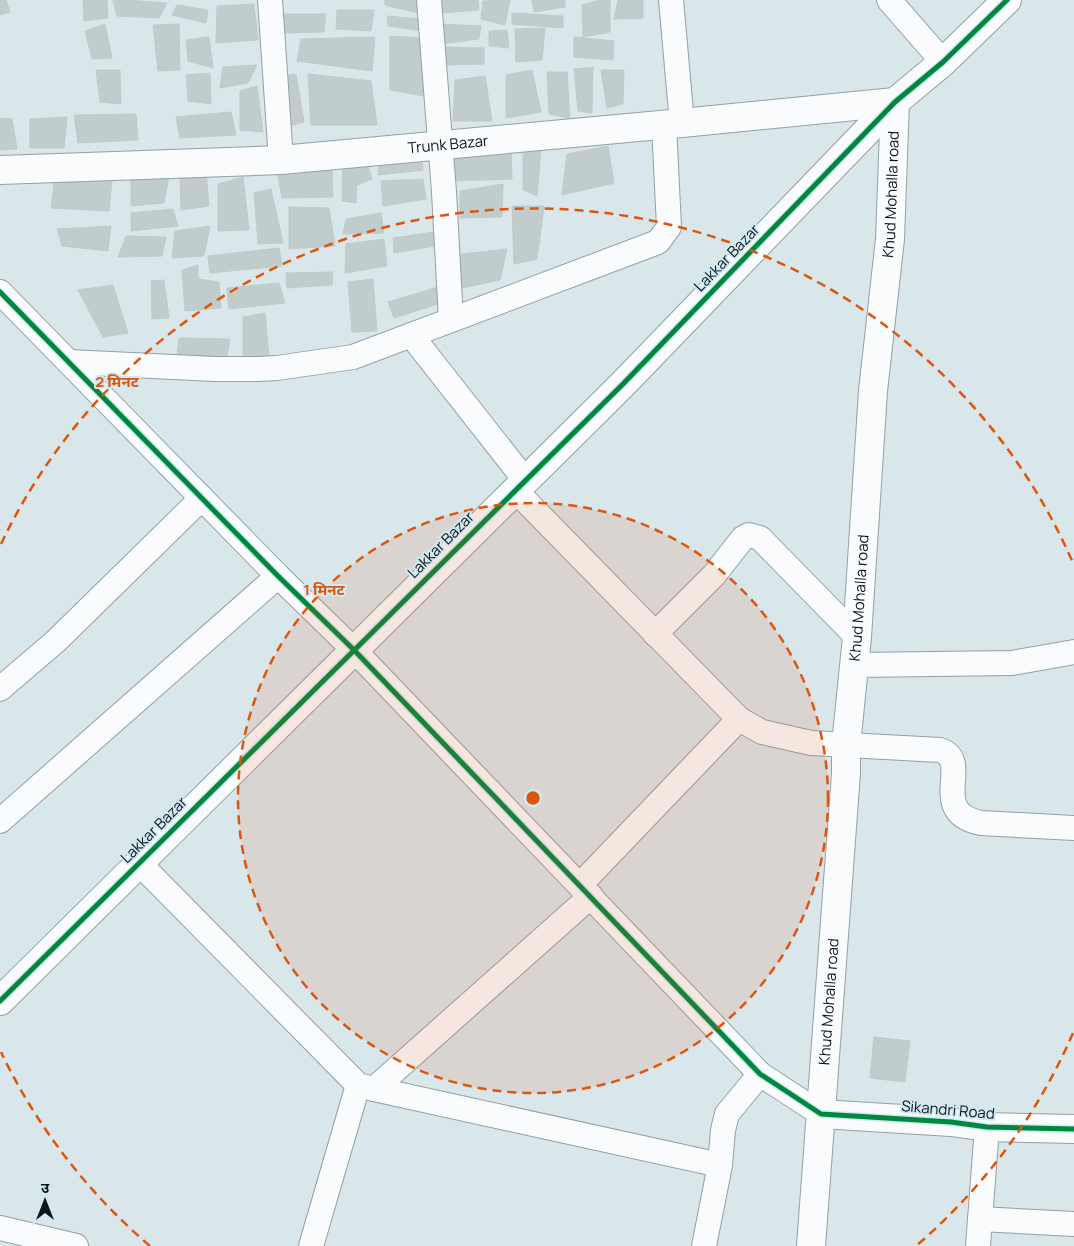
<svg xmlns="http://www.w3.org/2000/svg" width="1074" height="1246" font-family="Manrope,'Noto Sans Devanagari',sans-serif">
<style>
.building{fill:#c1cccd;stroke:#c0cbcc}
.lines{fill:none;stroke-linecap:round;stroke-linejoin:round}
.minor-casing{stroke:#95a0a3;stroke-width:26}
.tertiary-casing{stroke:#95a0a3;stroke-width:30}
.minor{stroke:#f9fbfc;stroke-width:24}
.tertiary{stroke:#f9fbfc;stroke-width:28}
.cycleway-casing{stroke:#d1e9f2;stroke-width:8}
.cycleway{stroke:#00873e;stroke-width:5}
.ring{fill:none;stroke:#dd560d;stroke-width:2.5;stroke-dasharray:9 6}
.labels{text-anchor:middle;stroke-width:4;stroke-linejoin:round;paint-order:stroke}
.street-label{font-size:15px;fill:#0d1518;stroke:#d1e9f2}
.centre{fill:#dd560d;stroke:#d1e9f2;stroke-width:2.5}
.ring-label{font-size:15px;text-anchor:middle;font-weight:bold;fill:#dd560d;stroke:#d1e9f2;stroke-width:4;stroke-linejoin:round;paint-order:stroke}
</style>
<rect width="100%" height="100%" fill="#d9e6ea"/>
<g class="building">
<path d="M0 0H6L10 12 0 15Z"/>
<path d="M83 0H107L108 18 84 21Z"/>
<path d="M113 0H127L167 3 159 18 117 16Z"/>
<path d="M385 0H418V13L385 5Z"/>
<path d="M441 0H478L479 10 440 13Z"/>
<path d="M510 0 505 25 481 19 483 1Z"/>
<path d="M532 0H565V7L534 12Z"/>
<path d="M600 0H610V32L583 37 582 5Z"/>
<path d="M618 0H643V18L614 19Z"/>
<path d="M254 4 258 40 216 43 217 6Z"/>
<path d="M177 5 208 10 206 23 172 15Z"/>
<path d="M337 10H374L371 31 336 29Z"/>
<path d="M512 13 563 16V28L512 24Z"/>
<path d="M280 14H326L324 32 283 33Z"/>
<path d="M387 16 421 19 422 31 388 26Z"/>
<path d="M105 24 112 58 92 59 85 31Z"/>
<path d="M179 24 180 70 158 71 153 25Z"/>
<path d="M442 24 481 26 479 39 440 44Z"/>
<path d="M545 28 542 60 516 62 515 29Z"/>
<path d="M507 30 509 48 489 46V31Z"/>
<path d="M390 36 423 38 424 96 390 90Z"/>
<path d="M209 37 213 68 188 61 186 40Z"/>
<path d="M375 37 372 71 297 61 301 39Z"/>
<path d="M574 37 614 41 613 60 574 57Z"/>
<path d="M446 47 484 48V64L447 65Z"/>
<path d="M257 65 248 83 220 88 223 67Z"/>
<path d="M593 67 592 113 578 111 574 69Z"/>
<path d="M96 70H120L121 104 100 102Z"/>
<path d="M532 70 541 112 506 118V75Z"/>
<path d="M601 70H624L623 104 607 108Z"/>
<path d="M547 72H567L570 118 549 114Z"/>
<path d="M210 73 211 104 188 101 186 75Z"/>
<path d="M296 74 304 122 289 126 283 76Z"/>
<path d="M308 74 371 81 377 125H311Z"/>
<path d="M485 76 492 121H453L455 80Z"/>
<path d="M257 86 263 132 240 130V91Z"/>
<path d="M231 112 236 135 180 138 176 117Z"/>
<path d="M136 114 138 140 78 143 74 115Z"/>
<path d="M67 117 64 148H30V119Z"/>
<path d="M0 118 12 119 17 149 0 150Z"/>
<path d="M608 146 614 183 562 195 567 154Z"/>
<path d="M541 150 537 196 523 190V153Z"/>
<path d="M511 153 512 179 456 181 450 157Z"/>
<path d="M422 158 423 170 378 175 379 162Z"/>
<path d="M366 159 372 179 357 185 356 203 342 201 343 162Z"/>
<path d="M332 166 333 197 282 198 277 170Z"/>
<path d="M206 170 209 206 181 210 180 177Z"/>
<path d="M131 175 169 176 164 203 131 206Z"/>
<path d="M55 176 112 180 109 211 51 208Z"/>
<path d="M243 177 249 230 218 231V184Z"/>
<path d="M423 179 426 199 383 206 381 181Z"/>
<path d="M503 184 502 217 460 218V191Z"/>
<path d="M271 189 283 243 258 244 254 193Z"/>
<path d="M512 206H544L537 259 514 264Z"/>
<path d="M289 207 329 208 335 246 289 249Z"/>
<path d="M173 209 178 226 131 231V213Z"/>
<path d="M381 213 384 233 343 234 346 219Z"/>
<path d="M111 226 108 251 62 246 57 229Z"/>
<path d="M210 226 204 256 172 258 175 231Z"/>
<path d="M434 232 435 246 394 253 393 238Z"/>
<path d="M126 236 166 237 162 256 118 257Z"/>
<path d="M384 239 387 266 345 273 346 244Z"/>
<path d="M279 248 282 266 210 273 208 256Z"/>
<path d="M507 249 500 280 457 289 461 254Z"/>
<path d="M198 265V279L219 282 221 308 185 311 182 270Z"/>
<path d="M333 272 332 285 287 288 286 273Z"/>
<path d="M373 279 377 331 352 332 348 282Z"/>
<path d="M164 280 169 318 152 319 151 281Z"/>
<path d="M279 283 285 303 229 309 227 288Z"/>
<path d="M113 285 128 333 103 337 78 290Z"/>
<path d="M438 287V304L394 318 388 302Z"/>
<path d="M265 313 269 358 243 355V317Z"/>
<path d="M179 338 230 339 227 357 177 355Z"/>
<path d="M874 1037 910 1041 905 1082 870 1078Z"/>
</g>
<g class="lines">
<g class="minor-casing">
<g id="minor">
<path d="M270 0 281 160"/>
<path d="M429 0 444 192 451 320"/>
<path d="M671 0 682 123"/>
<path d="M889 0 943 62"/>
<path d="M0 292 278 576 354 650 760 1074 821 1114"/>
<path d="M411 335 525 480"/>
<path d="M69 362 215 369H258L277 368 353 357 658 242 669 227 664 125"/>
<path d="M515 490 739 719 762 732 811 743 940 750C974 761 926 812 981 823L1074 828"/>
<path d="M655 634 714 575 743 538 749 535 760 538 857 637"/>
<path d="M854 665 1012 663 1074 652"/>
<path d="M0 689 56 641 202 498"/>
<path d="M0 821 278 576"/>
<path d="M139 863 358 1085 374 1089"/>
<path d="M580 885 739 719"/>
<path d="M591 896 374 1089 720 1165 723 1130 727 1114 760 1074"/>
<path d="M980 1219 1074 1224"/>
<path d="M0 1228 76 1246"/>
<path d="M311 1246 358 1085"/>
<path d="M704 1246 720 1165"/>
<path d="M978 1246 987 1127"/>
</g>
</g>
<g class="tertiary-casing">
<g id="tertiary">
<path id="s1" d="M0 170 281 160 682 123 895 102"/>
<path d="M0 1001 623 384 895 102 943 62 1007 0"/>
<path d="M821 1114 951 1122 987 1127 1074 1129"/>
<path id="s2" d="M811 1246 846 773V745L857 637 873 391 890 239 895 102"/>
</g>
</g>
<use href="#minor" class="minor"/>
<use href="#tertiary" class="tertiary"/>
<g class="cycleway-casing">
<g id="cycleway">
<path d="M0 292 278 576 354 650 760 1074 821 1114 951 1122 987 1127 1074 1129"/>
<path d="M0 1001 623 384 895 102 943 62 1007 0"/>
</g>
</g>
<use href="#cycleway" class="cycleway"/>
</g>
<circle cx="533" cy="798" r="295" fill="#dd560d" fill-opacity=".12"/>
<g class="ring">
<circle cx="533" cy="798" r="295"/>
<path d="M1073 1033A589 589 0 0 1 916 1246M150 1246A589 589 0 0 1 1 1052M1 544A589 589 0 0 1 1073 563"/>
</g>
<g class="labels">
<g class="street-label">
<text dy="5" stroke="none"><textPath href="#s1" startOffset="449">Trunk Bazar</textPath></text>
<text dy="5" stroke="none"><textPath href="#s2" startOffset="1055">Khud Mohalla road</textPath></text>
<text transform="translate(727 258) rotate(-46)" y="5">Lakkar Bazar</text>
<text transform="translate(441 545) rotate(-45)" y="5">Lakkar Bazar</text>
<text dy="5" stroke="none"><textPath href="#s2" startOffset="650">Khud Mohalla road</textPath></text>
<text transform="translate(154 830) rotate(-45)" y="5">Lakkar Bazar</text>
<text dy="5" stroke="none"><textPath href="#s2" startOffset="245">Khud Mohalla road</textPath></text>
<text transform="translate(948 1110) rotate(5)" y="5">Sikandri Road</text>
</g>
</g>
<circle cx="533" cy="798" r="8" class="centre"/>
<g class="ring-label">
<text x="117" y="387">2 मिनट</text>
<text x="324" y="595">1 मिनट</text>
</g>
<g transform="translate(45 1201)" stroke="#d1e9f2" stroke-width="4" paint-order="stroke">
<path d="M0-4L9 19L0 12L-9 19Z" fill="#0d1518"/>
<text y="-8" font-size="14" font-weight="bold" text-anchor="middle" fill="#0d1518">उ</text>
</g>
</svg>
